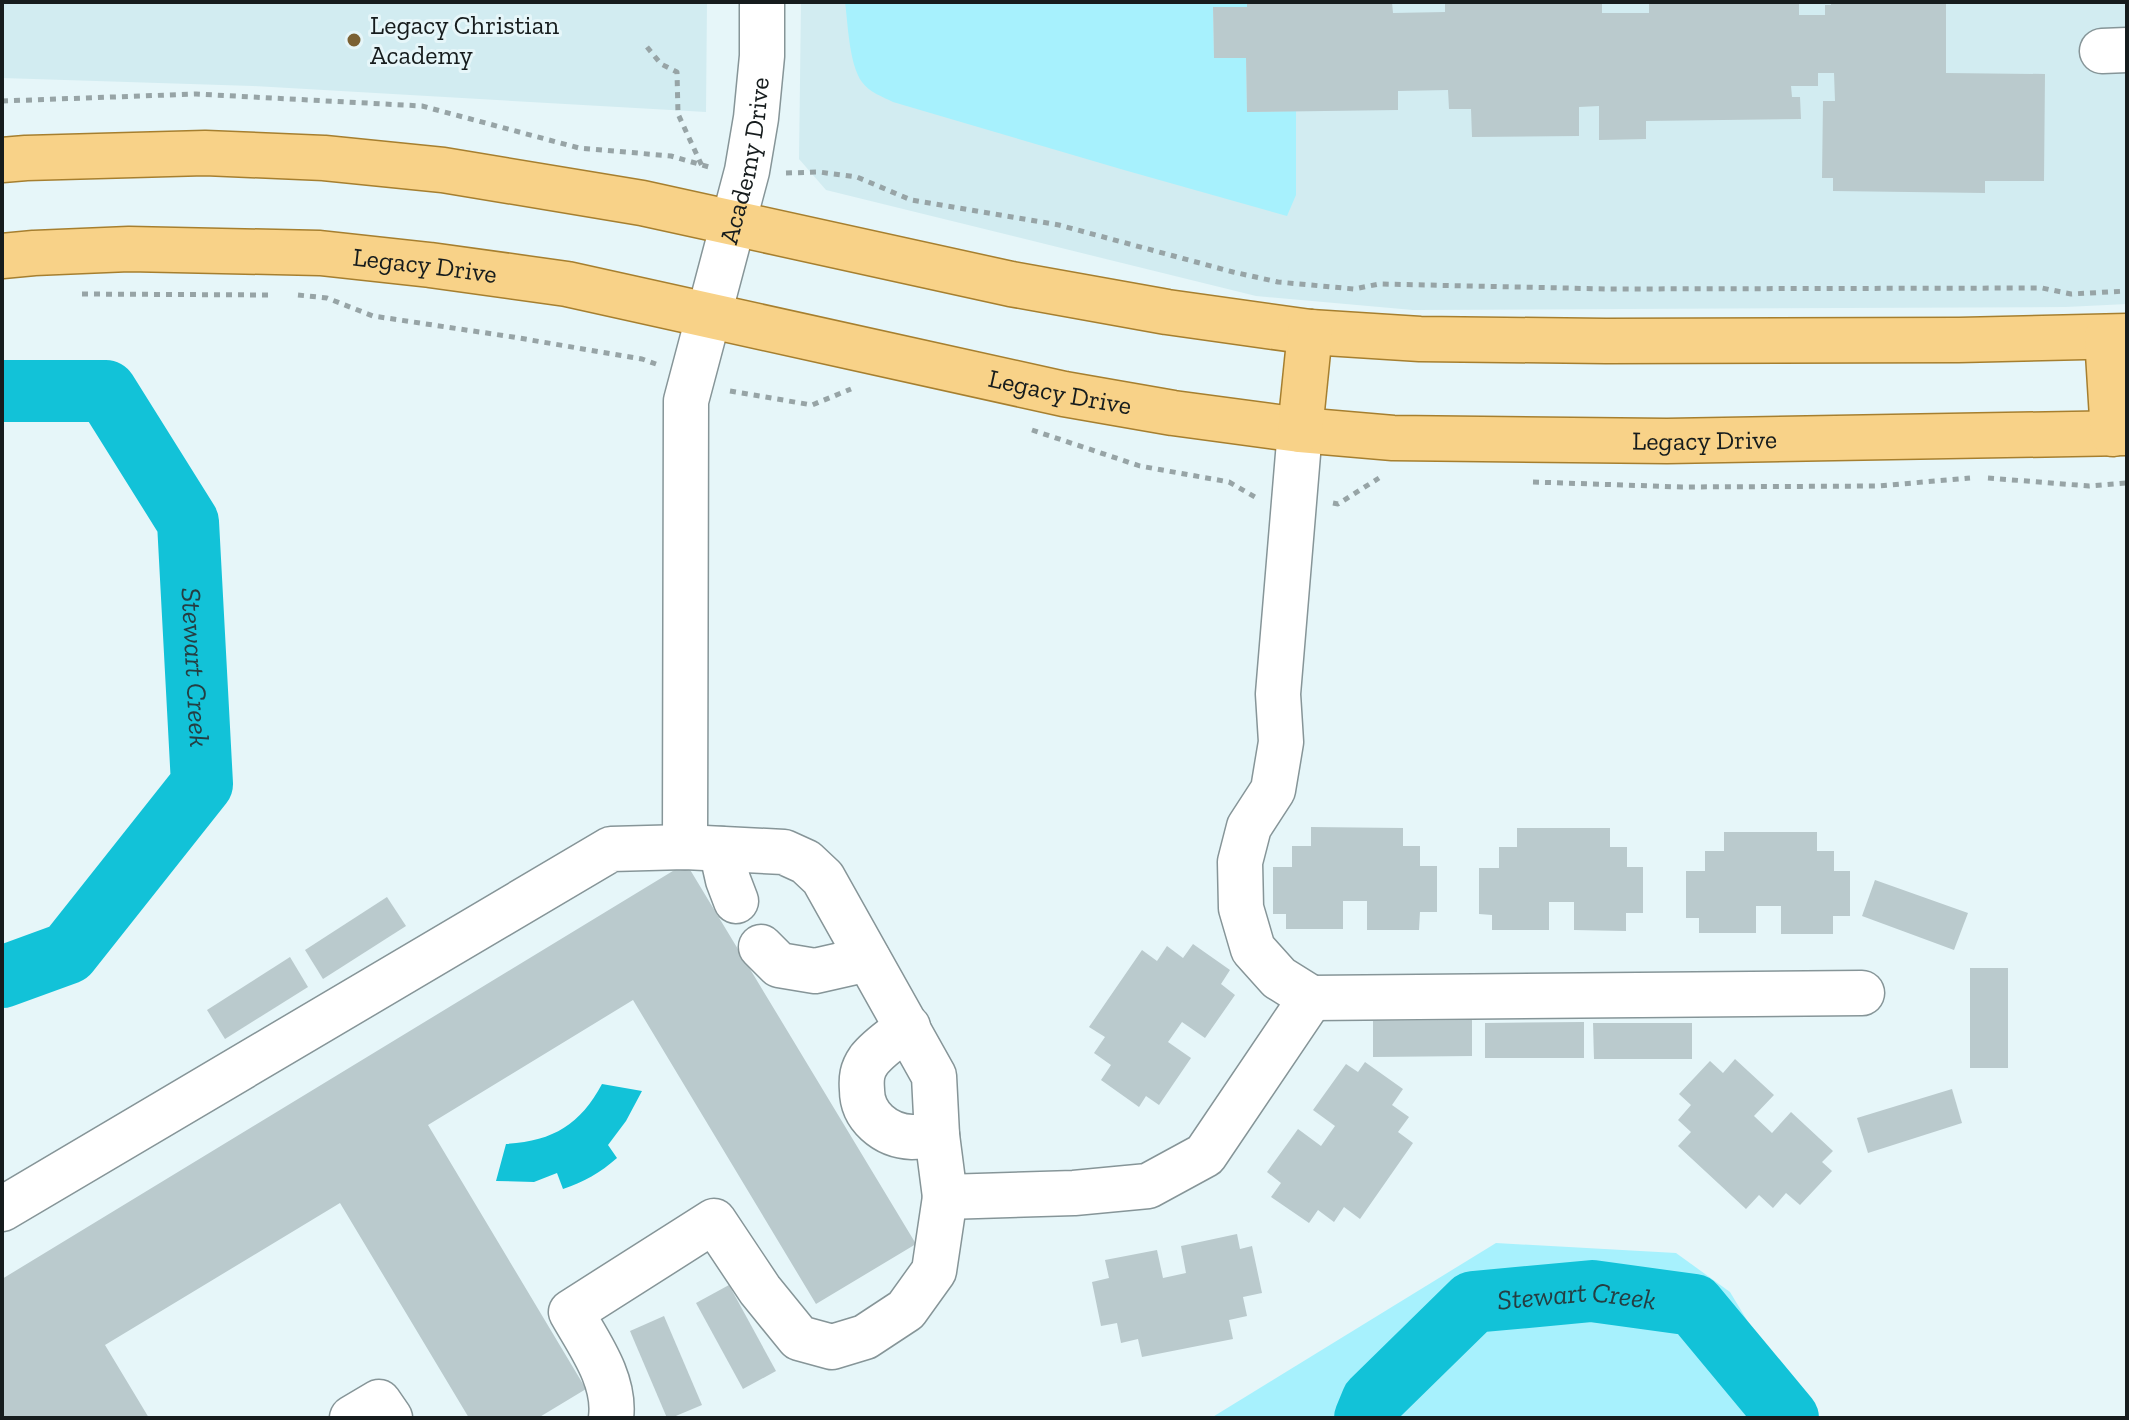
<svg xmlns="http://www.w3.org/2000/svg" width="2129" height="1420" font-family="'Zilla Slab',serif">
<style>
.built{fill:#d2ecf1}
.green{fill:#a7f1fd}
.water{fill:#12c2d8}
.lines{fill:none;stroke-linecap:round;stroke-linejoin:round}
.river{stroke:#12c2d8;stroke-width:62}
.building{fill:#bacacd}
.minor-casing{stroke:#869598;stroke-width:47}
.major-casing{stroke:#a67f2f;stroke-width:47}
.path{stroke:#97a4a6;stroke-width:5;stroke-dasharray:6 6;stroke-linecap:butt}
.minor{stroke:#fff;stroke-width:44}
.major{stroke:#f8d288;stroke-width:44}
.poi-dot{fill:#7b6133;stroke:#e6f6f9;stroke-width:3}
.labels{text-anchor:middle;stroke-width:6;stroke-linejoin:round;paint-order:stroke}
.poi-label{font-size:26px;fill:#161c1d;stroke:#e6f6f9;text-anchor:start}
.street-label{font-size:26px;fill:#161c1d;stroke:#e6f6f9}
.water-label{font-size:28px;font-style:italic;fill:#253e42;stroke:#e6f6f9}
</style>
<rect width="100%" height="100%" fill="#e6f6f9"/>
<g class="built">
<path d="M2 2H707L706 112 253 86 2 78Z"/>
<path d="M801 2H2127V304L2066 307 1413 310 1256 296 826 190 799 159Z"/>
</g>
<g class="green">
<path d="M845 2H1247V7L1213 8 1214 58H1246L1247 112 1296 111V195L1287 216 1124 170 893 102C883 97 869 92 862 82 849 64 848 24 845 2Z"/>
<path d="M1496 1243 1676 1253 1730 1292 1806 1418H1211Z"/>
</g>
<path class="water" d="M602 1084 642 1091 626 1121 608 1145 617 1158C600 1173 584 1182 563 1189L557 1173 534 1182 496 1181 506 1144C553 1141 580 1125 602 1084Z"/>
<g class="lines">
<g class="river">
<path id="s1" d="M2 391H106L188 522 202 784 68 953 2 977"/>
<path id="s2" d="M1365 1418 1372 1401 1473 1302 1592 1291 1694 1305 1788 1418"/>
</g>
</g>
<g class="building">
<path d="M1247 2H1392L1393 13 1445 12V2H1602V13H1649V2H1799V15H1825V5H1831V2H1946V73L2045 74 2044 181H1985V193L1833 191V178H1822L1823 101H1835L1834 73H1818V86H1791L1792 97H1800L1801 119 1646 121V139L1599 140V106L1579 107V136L1472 137 1471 109H1449L1448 90 1398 91V110L1247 112 1246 58H1214L1213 7H1247Z"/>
<path d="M1311 827 1403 828V846H1420V866H1437V912H1420L1419 930H1367V901H1343V929H1286V914H1273V867H1292V846H1311Z"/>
<path d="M1517 828H1610V847H1627V867H1643V913H1626V931L1574 930V902H1549V930H1492V915L1479 914V868H1499V847H1517Z"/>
<path d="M1724 832H1817V851H1834V871H1850V916H1833V934H1781V906H1756V933H1699V918H1686V871H1705V851H1724Z"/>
<path d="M686 863 916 1244 816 1304 633 1000 428 1125 586 1389 538 1418H469L340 1203 105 1345 149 1418H2V1279Z"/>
<path d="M1875 880 1968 913 1954 950 1862 916Z"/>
<path d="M387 897 406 926 323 979 305 950Z"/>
<path d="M1193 944 1230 970 1221 984 1235 995 1205 1038 1182 1022 1168 1042 1191 1058 1159 1105 1146 1096 1139 1107 1101 1080 1111 1065 1094 1053 1105 1037 1089 1027 1142 950 1157 961 1167 946 1183 958Z"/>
<path d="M290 957 308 987 225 1039 207 1010Z"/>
<rect x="1970" y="968" width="38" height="100"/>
<path d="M1472 1020V1056L1373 1057V1021Z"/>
<path d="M1584 1022V1058H1485V1023Z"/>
<path d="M1593 1023H1692V1059H1594Z"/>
<path d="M1735 1059 1774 1095 1754 1116 1772 1133 1791 1112 1833 1151 1822 1162 1832 1171 1800 1205 1786 1193 1773 1208 1759 1195 1746 1209 1678 1146 1691 1132 1678 1120 1691 1105 1679 1094 1710 1061 1723 1073Z"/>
<path d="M1365 1062 1403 1089 1392 1105 1409 1117 1398 1132 1413 1143 1360 1219 1344 1207 1334 1222 1318 1210 1309 1223 1271 1197 1281 1183 1267 1172 1298 1129 1321 1146 1335 1126 1313 1110 1346 1064 1358 1072Z"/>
<path d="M1952 1089 1962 1123 1868 1153 1857 1118Z"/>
<path d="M1237 1234 1240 1249 1252 1246 1262 1293 1243 1297 1247 1316 1229 1320 1233 1339 1142 1357 1138 1339 1121 1343 1117 1323 1101 1326 1092 1282 1109 1278 1105 1260 1157 1250 1163 1278 1186 1273 1181 1246Z"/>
<path d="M729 1285 776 1371 743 1389 696 1303Z"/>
<path d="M664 1316 702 1405 671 1418H667L630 1331Z"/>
</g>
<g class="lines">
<g class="minor-casing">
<g id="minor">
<path d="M2102 51 2127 50"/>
<path id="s3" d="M685 847 686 401 747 171 756 118 762 56V2"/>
<path d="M721 849 728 880 736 901"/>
<path d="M761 947 779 965 815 971 868 959"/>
<path d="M1311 998 1862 993"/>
<path d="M908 1027C895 1037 879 1047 869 1060 862 1070 861 1078 862 1090 862 1116 885 1136 912 1137 920 1137 929 1136 937 1135"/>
<path d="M2 1209 611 849 685 847 784 852 806 862 823 878 934 1076 937 1135 945 1197 1074 1193 1148 1186 1205 1155 1311 998 1279 978 1253 949 1241 908 1240 862 1249 827 1273 790 1281 742 1278 694 1300 430"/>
<path d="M352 1418 379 1402 390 1418"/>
<path d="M611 1418C616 1380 589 1344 571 1312L714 1221 760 1290 799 1338 832 1347 865 1337 906 1310 934 1271 945 1197"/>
</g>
</g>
<g class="major-casing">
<g id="major">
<path d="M2 160 26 158 205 153 324 158 443 170 642 203 1011 284 1167 312 1310 332 1420 339 1606 341 1959 340 2127 336"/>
<path id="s4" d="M2 256 34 253 129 249 320 253 430 265 567 284 1064 394 1173 413 1300 430 1393 438 1667 441 2127 433"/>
<path d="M2107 337 2113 434"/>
<path d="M1300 430 1310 332"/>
</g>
</g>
<g class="path">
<path d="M647 47 661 64 677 72 678 114 702 166"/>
<path d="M2 101 196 94 422 106 579 148 671 156 709 167"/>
<path d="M786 173 819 172 857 177 911 200 1059 225 1233 272 1278 282 1354 289 1379 284 1609 289 2042 288 2071 294 2127 291"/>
<path d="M82 294 272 295"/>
<path d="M298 295 327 298 373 316 513 337 642 359 656 364"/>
<path d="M730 391 812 405 851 389"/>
<path d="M1032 430 1140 466 1229 482 1255 497"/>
<path d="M1988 478 2089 486 2127 483"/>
<path d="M1533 482 1682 487 1878 486 1970 478"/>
<path d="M1333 503 1338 504 1379 478"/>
</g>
<use href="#minor" class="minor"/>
<use href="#major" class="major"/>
</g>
<circle class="poi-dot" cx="354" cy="40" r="8"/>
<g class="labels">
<g class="poi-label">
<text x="370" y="34">Legacy Christian<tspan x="370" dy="30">Academy</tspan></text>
</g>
<g class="street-label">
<text dy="9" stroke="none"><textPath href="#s3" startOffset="694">Academy Drive</textPath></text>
<text dy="9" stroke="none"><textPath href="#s4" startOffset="424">Legacy Drive</textPath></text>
<text dy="9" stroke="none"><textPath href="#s4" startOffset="1072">Legacy Drive</textPath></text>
<text dy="9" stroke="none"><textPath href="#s4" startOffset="1720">Legacy Drive</textPath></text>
</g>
<g class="water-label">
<text dy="10" stroke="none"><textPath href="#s1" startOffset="404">Stewart Creek</textPath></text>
<text dy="10" stroke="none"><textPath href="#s2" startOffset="264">Stewart Creek</textPath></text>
</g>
</g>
<rect width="2129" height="1420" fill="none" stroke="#161c1d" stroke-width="8"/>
</svg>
